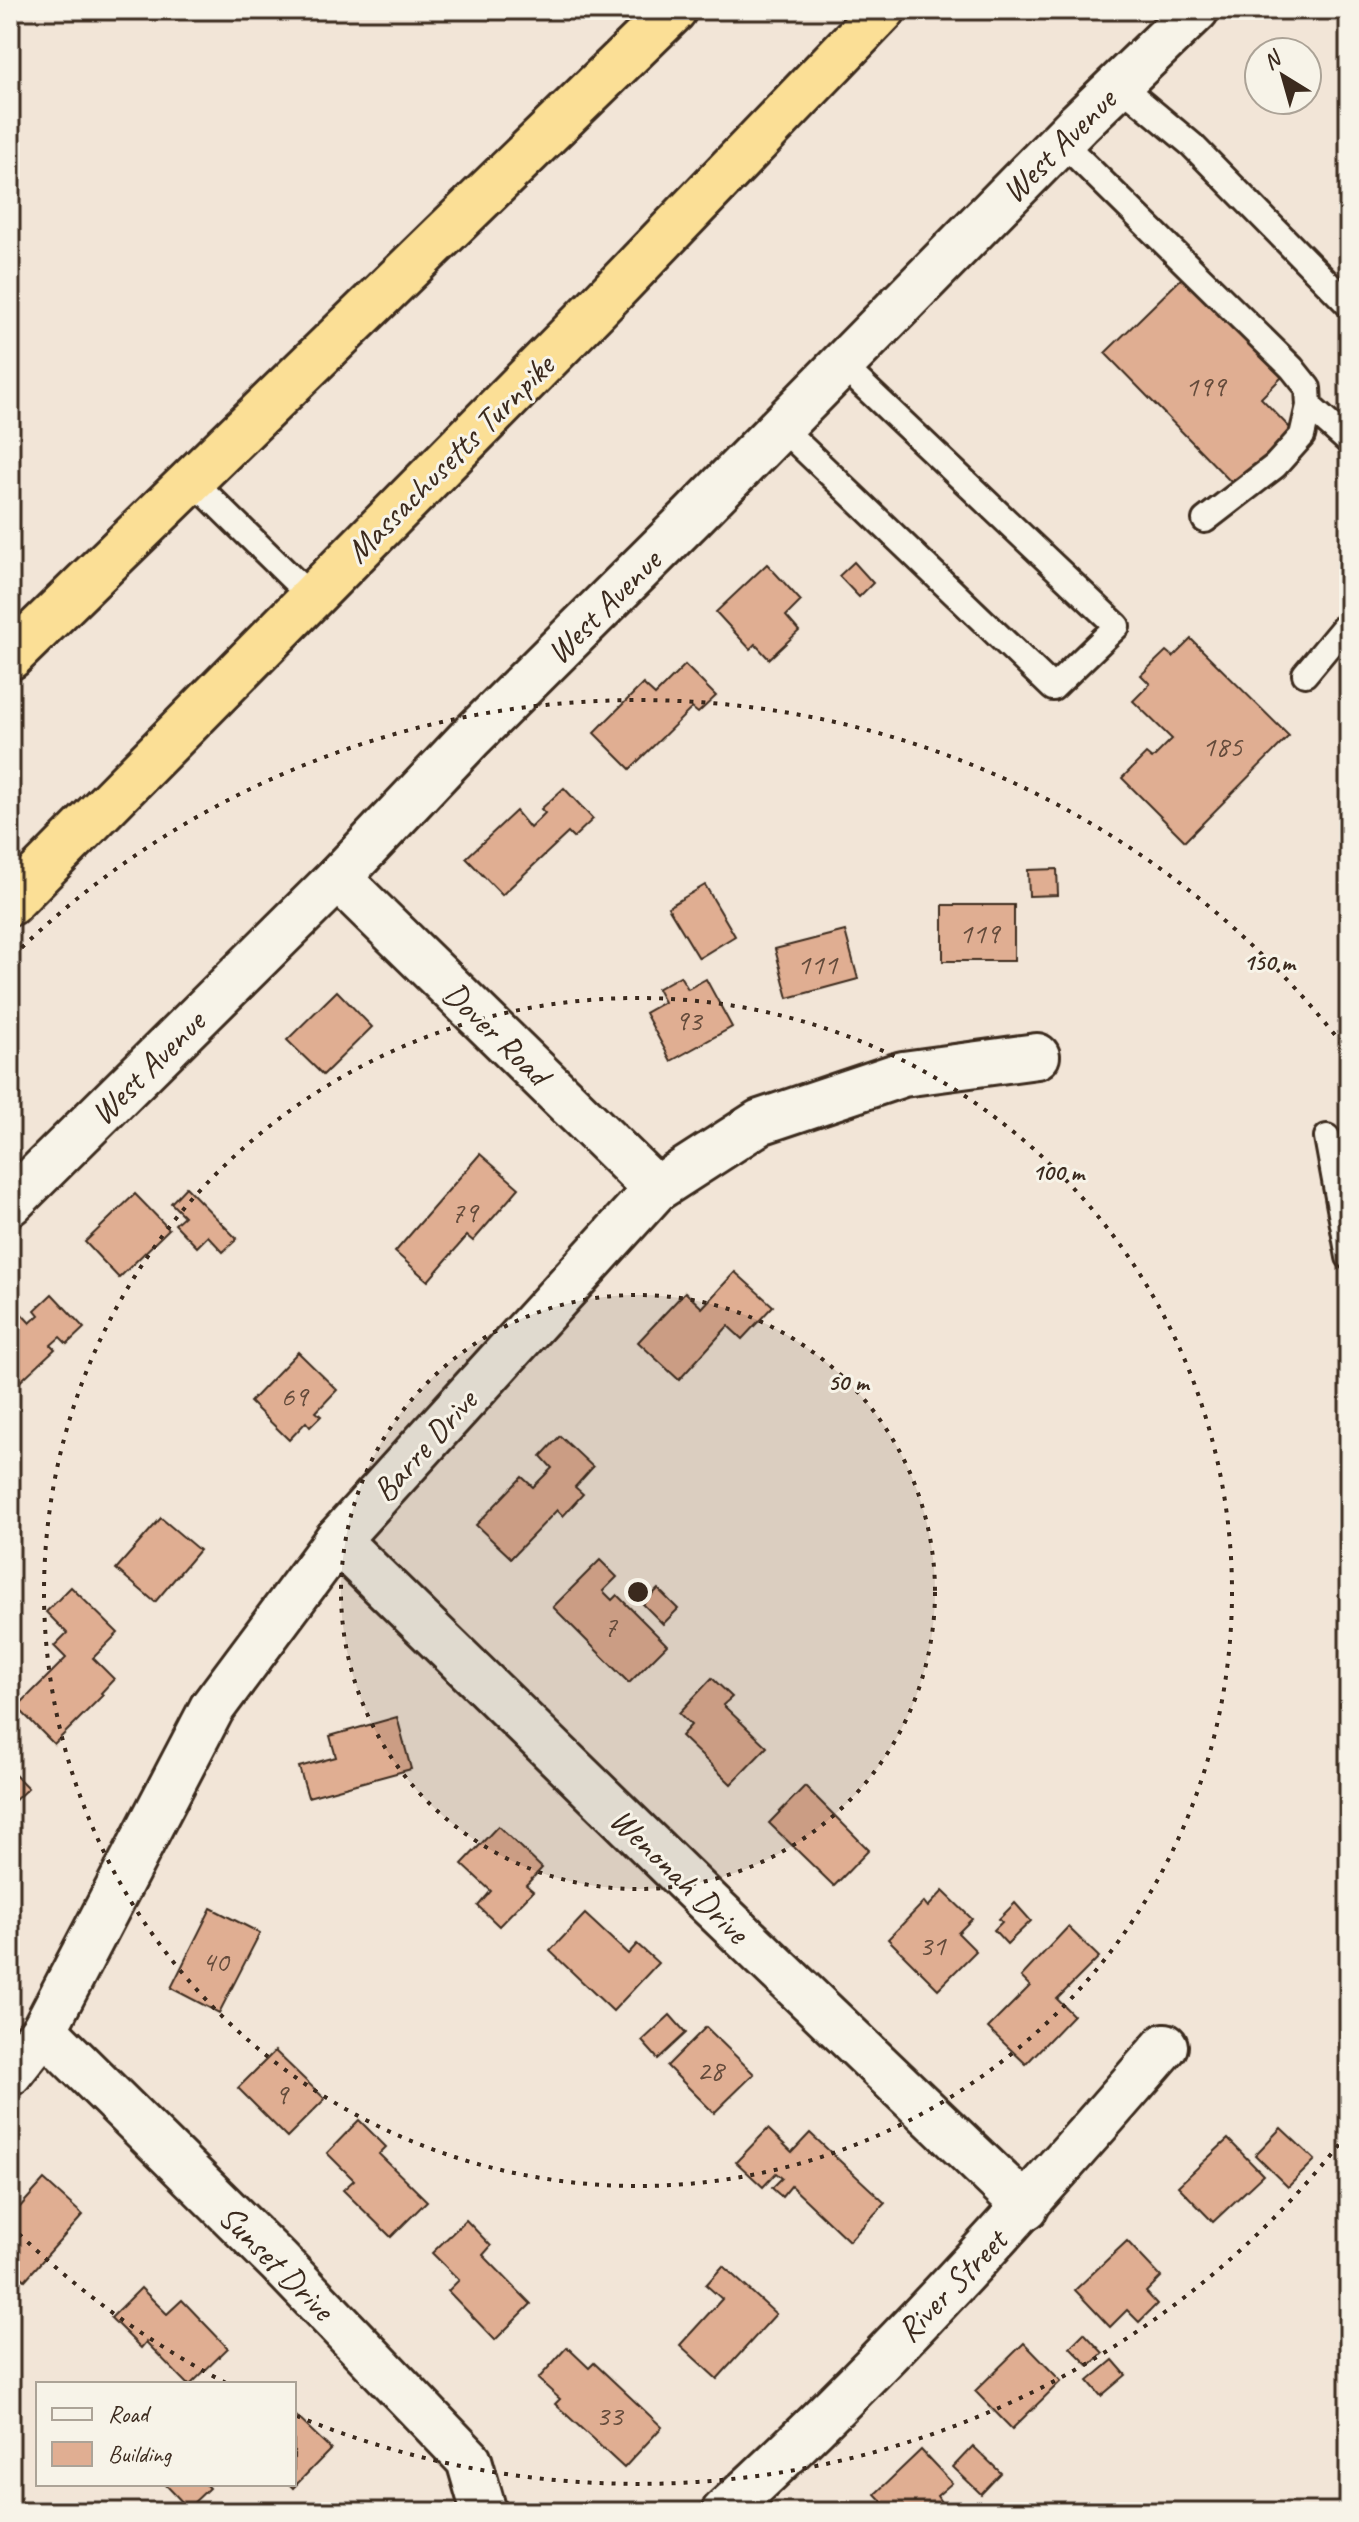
<svg xmlns="http://www.w3.org/2000/svg" width="1359" height="2522" font-family="Caveat,sans-serif">
<style>
.building{fill:#e0ae92;stroke:#3b2a1e;stroke-width:2}
.lines{fill:none;stroke-linecap:round;stroke-linejoin:round}
.lane-casing{stroke:#3b2a1e;stroke-width:30}
.street-casing{stroke:#3b2a1e;stroke-width:50}
.secondary-casing{stroke:#3b2a1e;stroke-width:50}
.highway-casing{stroke:#3b2a1e;stroke-width:50}
.lane{stroke:#f7f3e8;stroke-width:24}
.street{stroke:#f7f3e8;stroke-width:44}
.secondary{stroke:#f7f3e8;stroke-width:44}
.highway{stroke:#fbdf96;stroke-width:44}
.ring{fill:none;stroke:#3b2a1e;stroke-width:4;stroke-dasharray:4 8}
.labels{text-anchor:middle;stroke-width:6;stroke-linejoin:round;paint-order:stroke}
.number-label{font-size:30px;fill:#644b3b}
.street-label{font-size:34px;fill:#3b2a1e;stroke:#f7f3e8}
.centre{fill:#3b2a1e;stroke:#f7f3e8;stroke-width:4}
.ring-label{font-size:24px;text-anchor:middle;font-weight:bold;fill:#3b2a1e;stroke:#f7f3e8;stroke-width:6;stroke-linejoin:round;paint-order:stroke}
</style>
<rect width="100%" height="100%" fill="#f2e5d7"/>
<filter id="ink" filterUnits="userSpaceOnUse"><feTurbulence type="fractalNoise" baseFrequency=".0125" numOctaves="2"/><feDisplacementMap in="SourceGraphic" scale="16" xChannelSelector="R" yChannelSelector="G"/><feConvolveMatrix kernelMatrix="1 2 1 2 8 2 1 2 1" color-interpolation-filters="sRGB"/></filter>
<g filter="url(#ink)">
<g class="building">
<path d="M1187 273 1285 374 1261 398 1292 430 1235 486 1105 353Z"/>
<path d="M854 562 873 583 859 597 839 576Z"/>
<path d="M767 564 801 601 786 616 799 631 769 659 755 644 750 649 716 612Z"/>
<path d="M1191 639 1289 736 1185 841 1122 778 1146 754 1152 759 1172 739 1133 701 1150 684 1141 675 1166 651 1173 657Z"/>
<path d="M685 665 716 696 698 713 692 708 630 769 594 733 643 684 655 695Z"/>
<path d="M564 788 593 819 573 838 568 833 502 895 466 858 516 811 530 828 545 813 541 809Z"/>
<path d="M1057 869 1058 895 1029 896 1028 870Z"/>
<path d="M705 885 735 936 699 958 668 907Z"/>
<rect x="943" y="905" width="71" height="56"/>
<path d="M845 931 858 979 788 998 775 949Z"/>
<path d="M680 976 688 989 706 979 732 1027 671 1061 645 1013 664 1002 657 989Z"/>
<path d="M337 991 372 1027 323 1075 287 1040Z"/>
<path d="M480 1154 519 1188 473 1241 467 1236 428 1281 395 1252Z"/>
<path d="M186 1187 237 1239 223 1252 208 1236 197 1247 175 1224 184 1216 171 1203Z"/>
<path d="M135 1194 169 1229 119 1278 85 1242Z"/>
<path d="M735 1272 773 1306 742 1339 728 1326 679 1380 638 1342 685 1292 702 1308Z"/>
<path d="M52 1294 84 1328 67 1344 60 1337 51 1345 55 1349 10 1391V1315L17 1309 30 1323 39 1315 35 1310Z"/>
<path d="M298 1352 337 1390 316 1412 321 1416 310 1427 306 1422 289 1440 250 1402Z"/>
<path d="M560 1436 593 1467 575 1487 583 1494 563 1516 557 1510 511 1558 476 1525 522 1477 533 1487 552 1468 541 1456Z"/>
<path d="M161 1518 199 1550 155 1602 116 1569Z"/>
<path d="M600 1560 617 1577 603 1591 612 1600 617 1595 667 1645 629 1683 553 1607Z"/>
<path d="M71 1587 118 1633 93 1658 114 1679 101 1693 103 1695 54 1744 17 1707 66 1658 54 1646 67 1633 46 1612Z"/>
<path d="M658 1589 678 1609 663 1624 643 1604Z"/>
<path d="M712 1678 732 1697 723 1705 767 1747 731 1784 681 1736 691 1725 679 1713Z"/>
<path d="M397 1717 411 1769 308 1797 299 1767 336 1757 330 1736Z"/>
<path d="M10 1770 28 1788 10 1805Z"/>
<path d="M805 1786 869 1850 834 1886 769 1823Z"/>
<path d="M498 1826 542 1868 526 1885 533 1891 499 1926 478 1906 491 1891 462 1864Z"/>
<path d="M943 1891 972 1919 958 1933 976 1951 938 1989 888 1939 924 1902 928 1907Z"/>
<path d="M1015 1903 1031 1921 1007 1944 994 1930 1002 1922 999 1919Z"/>
<path d="M211 1908 260 1933 219 2013 171 1988Z"/>
<path d="M585 1914 628 1954 637 1944 658 1963 613 2011 550 1951Z"/>
<path d="M1068 1927 1099 1957 1057 1999 1073 2015 1026 2064 988 2028 1030 1986 1021 1977Z"/>
<path d="M670 2015 686 2033 658 2059 642 2041Z"/>
<path d="M706 2027 754 2074 714 2113 667 2066Z"/>
<path d="M275 2051 325 2099 287 2137 238 2088Z"/>
<path d="M359 2120 386 2147 379 2154 427 2201 391 2237 343 2190 354 2180 327 2153Z"/>
<path d="M1281 2128 1315 2160 1288 2187 1255 2155Z"/>
<path d="M768 2129 792 2152 810 2133 885 2203 849 2241 791 2186 782 2197 772 2188 782 2178 776 2173 763 2187 736 2162Z"/>
<path d="M1228 2139 1263 2175 1213 2222 1178 2186Z"/>
<path d="M44 2180 83 2215 25 2280 10 2266V2218Z"/>
<path d="M466 2220 491 2246 483 2255 531 2304 495 2340 448 2291 459 2280 432 2253Z"/>
<path d="M1127 2241 1161 2277 1146 2292 1157 2304 1139 2322 1127 2310 1110 2327 1075 2290Z"/>
<path d="M723 2266 776 2314 717 2379 680 2345 722 2299 706 2285Z"/>
<path d="M141 2288 167 2314 182 2300 228 2348 191 2384H187L146 2342 141 2348 111 2318Z"/>
<path d="M1084 2333 1103 2353 1089 2366 1070 2347Z"/>
<path d="M1024 2343 1061 2381 1012 2429 975 2391Z"/>
<path d="M567 2347 589 2368 594 2363 662 2427 624 2468 555 2404 560 2399 538 2379Z"/>
<path d="M1113 2360 1126 2375 1101 2396 1088 2381Z"/>
<path d="M294 2414 331 2449 293 2488 289 2484H294Z"/>
<path d="M973 2446 1001 2473 981 2494 953 2467Z"/>
<path d="M921 2450 952 2483 937 2496 941 2502 931 2512H892L875 2494Z"/>
<path d="M165 2484H205L209 2488 188 2508Z"/>
</g>
<g class="lines">
<g class="lane-casing">
<g id="lane">
<path d="M1119 84 1192 145 1349 305"/>
<path d="M1061 141 1292 368 1308 388 1309 406 1302 436 1275 466 1205 520"/>
<path d="M1309 406 1349 442"/>
<path d="M781 427 1053 688 1117 626 842 365"/>
<path d="M192 480 311 597"/>
<path d="M1305 674 1349 621"/>
<path d="M1327 1137 1349 1257"/>
</g>
</g>
<g class="street-casing">
<g id="street">
<path d="M338 878 656 1189"/>
<path d="M337 1540 710 1904 1026 2207"/>
<path d="M44 2030 279 2262 469 2460 484 2512"/>
<path d="M10 2073 44 2030 212 1708 337 1540 656 1189 760 1122 903 1074 1037 1056"/>
<path d="M724 2512C882 2368 1025 2208 1165 2046"/>
</g>
</g>
<g class="secondary-casing">
<path id="secondary" d="M10 1203 338 878 470 738 692 517 1079 123 1196 10"/>
</g>
<g class="highway-casing">
<g id="highway">
<path d="M10 657 674 10"/>
<path d="M10 903 595 310 883 10"/>
</g>
</g>
<use href="#lane" class="lane"/>
<use href="#street" class="street"/>
<use href="#secondary" class="secondary"/>
<use href="#highway" class="highway"/>
</g>
</g>
<circle cx="638" cy="1592" r="297" fill="#3b2a1e" fill-opacity=".12"/>
<g class="ring">
<circle cx="638" cy="1592" r="297"/>
<circle cx="638" cy="1592" r="594"/>
<path d="M1346 2135A892 892 0 0 1 297 2416M226 2383A892 892 0 0 1 13 2228M13 956A892 892 0 0 1 1346 1049"/>
</g>
<g class="labels">
<g class="number-label">
<text x="1205" y="396">199</text>
<text x="1222" y="756">185</text>
<text x="979" y="943">119</text>
<text x="817" y="974">111</text>
<text x="688" y="1030">93</text>
<text x="464" y="1222">79</text>
<text x="294" y="1406">69</text>
<text x="610" y="1636">7</text>
<text x="932" y="1955">31</text>
<text x="215" y="1971">40</text>
<text x="710" y="2080">28</text>
<text x="281" y="2104">9</text>
<text x="609" y="2425">33</text>
</g>
<g class="street-label">
<text transform="translate(1058 145) rotate(-45)" y="12">West Avenue</text>
<text transform="translate(449 458) rotate(-45)" y="12">Massachusetts Turnpike</text>
<text transform="translate(603 606) rotate(-45)" y="12">West Avenue</text>
<text transform="translate(497 1033) rotate(44)" y="12">Dover Road</text>
<text transform="translate(147 1067) rotate(-45)" y="12">West Avenue</text>
<text transform="translate(424 1445) rotate(-48)" y="12">Barre Drive</text>
<text transform="translate(680 1875) rotate(44)" y="12">Wenonah Drive</text>
<text transform="translate(277 2262) rotate(45)" y="12">Sunset Drive</text>
<text transform="translate(951 2285) rotate(-46)" y="12">River Street</text>
</g>
</g>
<circle cx="638" cy="1592" r="12" class="centre"/>
<g class="ring-label">
<text x="1269" y="970">150 m</text>
<text x="1058" y="1180">100 m</text>
<text x="848" y="1390">50 m</text>
</g>
<rect width="1359" height="2522" fill="none" stroke="#f7f3e8" stroke-width="40"/>
<rect x="20" y="20" width="1319" height="2482" fill="none" stroke="#3b2a1e" stroke-width="3" filter="url(#ink)"/>
<rect x="36" y="2382" width="260" height="104" fill="#f7f3e8" stroke="#aca397" stroke-width="2"/>
<rect x="52" y="2408" width="40" height="12" fill="#f7f3e8" stroke="#aca397" stroke-width="2"/>
<text x="108" y="2422" font-size="24" fill="#3b2a1e">Road</text>
<rect x="52" y="2442" width="40" height="24" fill="#e0ae92" stroke="#aca397" stroke-width="2"/>
<text x="108" y="2462" font-size="24" fill="#3b2a1e">Building</text>
<g transform="translate(1283 76) rotate(323)"><circle r="38" fill="#f7f3e8" stroke="#aca397" stroke-width="2"/>
<path d="M0-6L14 30L0 20L-14 30Z" fill="#3b2a1e"/>
<text y="-12" font-size="22" font-weight="bold" text-anchor="middle" fill="#3b2a1e">N</text>
</g>
</svg>
